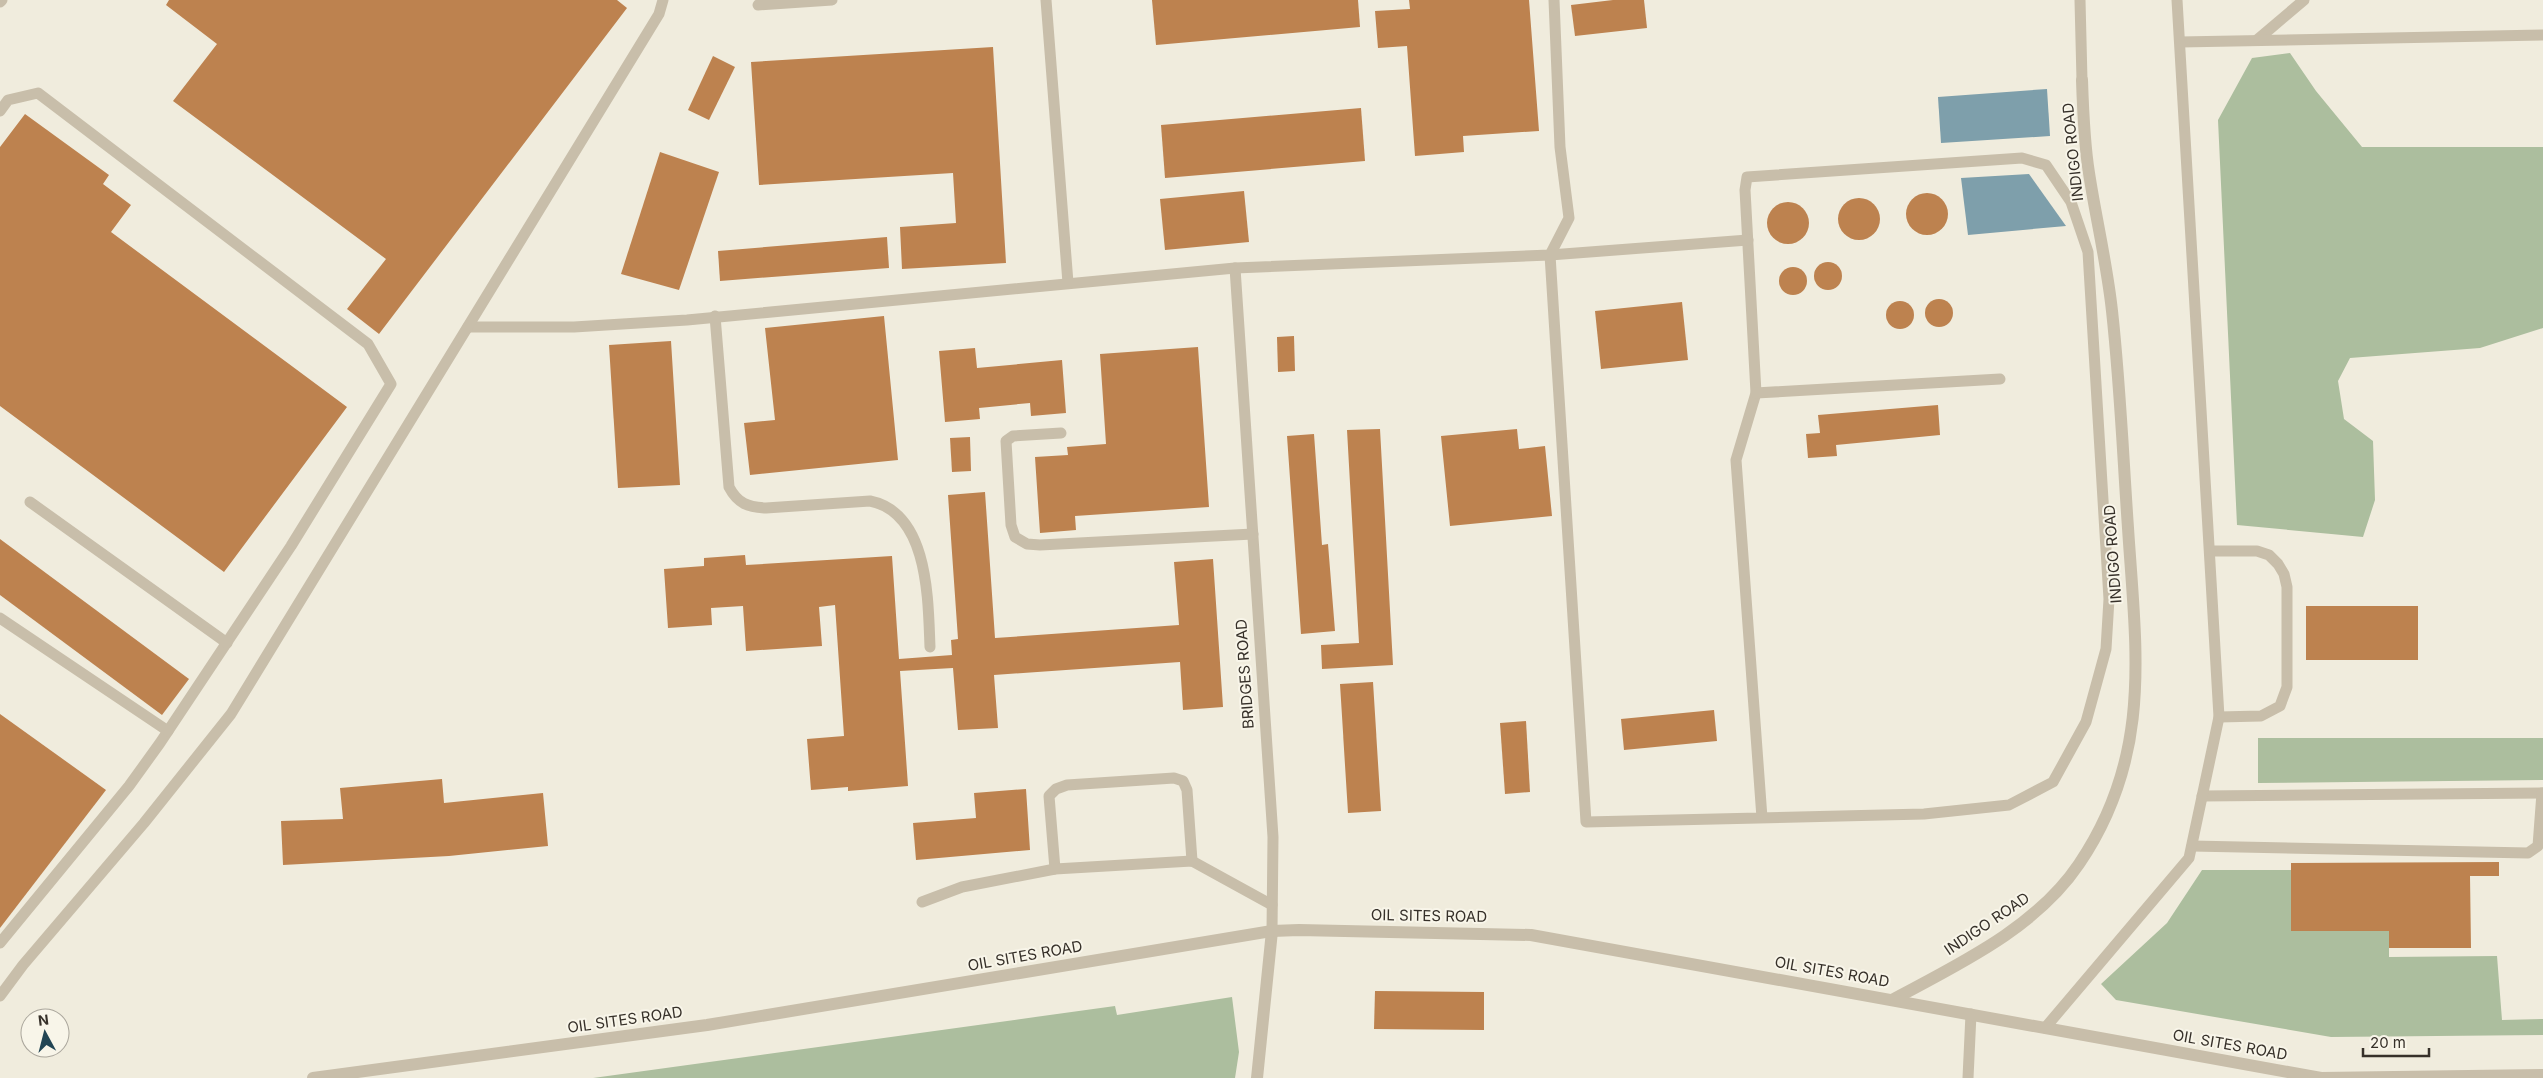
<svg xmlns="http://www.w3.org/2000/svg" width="2543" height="1078" font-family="Inter,sans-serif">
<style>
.green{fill:#acbe9e}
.water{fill:#7e9fab}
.building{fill:#bd824f}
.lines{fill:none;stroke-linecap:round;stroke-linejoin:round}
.service{stroke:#c8beaa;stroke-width:11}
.minor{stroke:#c8beaa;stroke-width:12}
.tertiary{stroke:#c8beaa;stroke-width:12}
.labels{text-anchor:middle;stroke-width:4;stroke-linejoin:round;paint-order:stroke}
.street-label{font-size:15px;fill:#363029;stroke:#f8f5e9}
</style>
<rect width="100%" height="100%" fill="#f0ecdd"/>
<g class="green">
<path d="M2290 53 2316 91 2362 147H2543V328L2480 348 2350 358 2338 381 2344 419 2373 441 2375 500 2363 537 2237 525 2218 120 2252 58Z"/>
<path d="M2258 738H2543V780L2258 783Z"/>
<path d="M2202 870H2291V931H2389V957L2497 956 2502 1020 2543 1019V1035L2331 1037 2116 1000 2101 984 2167 923Z"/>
<path d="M1232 997 1239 1052 1235 1078H593L1115 1006 1117 1015Z"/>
</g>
<g class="water">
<path d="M2047 89 2050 136 1941 143 1938 97Z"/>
<path d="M2029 174 2066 226 1968 235 1961 178Z"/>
</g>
<g class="building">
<path d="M169 0H617L627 8 379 334 347 309 386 259 173 101 217 44 166 5Z"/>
<path d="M1152 0H1358L1360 27 1156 45Z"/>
<path d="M1409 0H1529L1539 131 1463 136 1464 152 1415 156 1407 46 1378 48 1375 11 1410 9Z"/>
<path d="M1613 0H1644L1647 28 1575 36 1571 5Z"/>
<path d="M993 47 1006 263 902 269 900 227 956 223 953 173 759 185 751 62Z"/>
<path d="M713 56 735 67 709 120 688 110Z"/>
<path d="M1361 108 1365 161 1165 178 1161 125Z"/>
<path d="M25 114 109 175 103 184 131 205 111 232 347 407 224 572 0 406V147Z"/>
<path d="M660 152 719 172 679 290 621 274Z"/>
<path d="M1244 191 1249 242 1165 250 1160 199Z"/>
<circle cx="1927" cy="214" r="21"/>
<circle cx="1859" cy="219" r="21"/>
<circle cx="1788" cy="223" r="21"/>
<path d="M887 237 889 268 720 281 718 251Z"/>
<circle cx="1828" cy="276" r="14"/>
<circle cx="1793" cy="281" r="14"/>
<circle cx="1939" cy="313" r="14"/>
<circle cx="1900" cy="315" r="14"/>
<path d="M1682 302 1688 360 1601 369 1595 311Z"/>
<path d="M884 316 898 460 750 475 744 423 775 420 765 328Z"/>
<path d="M1294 336 1295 371 1278 372 1277 337Z"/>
<path d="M671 341 680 485 618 488 609 345Z"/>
<path d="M1198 347 1209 507 1075 516 1076 530 1040 533 1035 457 1068 455 1067 447 1106 444 1100 354Z"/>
<path d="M975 348 977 368 1062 360 1066 413 1031 416 1030 403 979 408 980 419 945 422 939 351Z"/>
<path d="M1938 405 1940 435 1836 445 1837 456 1808 458 1806 434 1820 433 1818 415Z"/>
<path d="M1380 429 1393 665 1322 669 1321 645 1359 643 1347 430Z"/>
<path d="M1517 429 1519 449 1545 446 1552 516 1450 526 1441 436Z"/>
<path d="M1314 434 1322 545 1328 544 1335 631 1301 634 1287 436Z"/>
<path d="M970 437 971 471 952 472 950 438Z"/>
<path d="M985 492 995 638 1179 625 1174 562 1213 559 1223 707 1183 710 1180 662 994 675 998 728 958 730 953 668 900 671 908 786 848 791V787L811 790 807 739 844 736 835 605 819 607 822 646 746 651 743 606 711 608 712 625 668 628 664 569 704 566V558L745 555 746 565 892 556 899 659 952 655 951 640 958 639 948 495Z"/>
<path d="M0 539 189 679 162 715 0 595Z"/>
<rect x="2306" y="606" width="112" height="54"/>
<path d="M1373 682 1381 811 1348 813 1340 684Z"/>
<path d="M1714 710 1717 741 1624 750 1621 719Z"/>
<path d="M0 714 106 790 0 928Z"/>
<path d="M1526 721 1530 792 1505 794 1500 723Z"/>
<path d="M442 779 444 803 543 793 548 846 449 856 283 865 281 821 343 819 340 788Z"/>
<path d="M1026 789 1030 850 916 860 913 823 976 818 974 793Z"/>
<path d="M2499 862V876H2470L2471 948H2389V931H2291V863Z"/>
<path d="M1375 991 1484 992V1030L1374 1029Z"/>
</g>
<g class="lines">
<g class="service">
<path d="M1046 0 1068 283"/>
<path d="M1554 0 1560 147 1569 218 1550 255 1586 822 1924 814 2009 805 2053 782 2086 722 2106 649 2109 599 2088 252 2071 202 2046 165 2022 158 1747 177 1745 190 1756 393 1736 460 1762 818"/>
<path d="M2080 0 2082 80"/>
<path d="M0 2 2 0"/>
<path d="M758 5 832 0"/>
<path d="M2257 40 2304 0"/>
<path d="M2180 42 2543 35"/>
<path d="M0 111 8 100 38 93 368 344 391 384 291 546 160 743 129 786 0 943"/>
<path d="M1235 268 1273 837 1272 931"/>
<path d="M715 316 729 487C738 504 748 507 766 508L870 501C929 513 928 600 930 647"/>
<path d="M468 327H574L687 320 1235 268 1550 255 1748 240"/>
<path d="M1756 393 2000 379"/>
<path d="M1061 433 1013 436 1006 441 1011 525 1015 537 1027 544 1040 545 1253 534"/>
<path d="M30 502 227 643"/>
<path d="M2210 551H2257L2269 555 2278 564 2284 574 2287 587V687L2280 706 2261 716 2219 717"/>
<path d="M0 618 168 731"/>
<path d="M2202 796 2543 793"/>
<path d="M2192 846 2528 853 2538 846 2542 793"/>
<path d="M1055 869 1049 796 1056 789 1067 785 1174 778 1183 781 1187 790 1192 861"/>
<path d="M922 902 962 887 1055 869 1192 861 1272 905"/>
<path d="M0 996 23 965 144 823 231 714 659 14 663 0"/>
<path d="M2045 1028 2189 858 2219 717 2177 0"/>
<path d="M1968 1078 1971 1014"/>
</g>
<g class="minor">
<path d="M1892 1000C1959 964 2036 928 2079 864 2153 755 2136 651 2128 528 2123 456 2120 383 2112 311 2107 264 2096 219 2089 173 2084 142 2083 111 2082 80"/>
<path d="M1257 1078 1272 931"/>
</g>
<path class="tertiary" d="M313 1078 707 1025 1272 931 1299 930 1531 935 2321 1078 2543 1075"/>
</g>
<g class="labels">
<g class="street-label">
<text transform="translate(2073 152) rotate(-96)" y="5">INDIGO ROAD</text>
<text transform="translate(2113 554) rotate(-94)" y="5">INDIGO ROAD</text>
<text transform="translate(1245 674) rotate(-94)" y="5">BRIDGES ROAD</text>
<text transform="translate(1429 916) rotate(1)" y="5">OIL SITES ROAD</text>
<text transform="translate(1987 924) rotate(-34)" y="5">INDIGO ROAD</text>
<text transform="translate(1025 956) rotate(-10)" y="5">OIL SITES ROAD</text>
<text transform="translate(1832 972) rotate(10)" y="5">OIL SITES ROAD</text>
<text transform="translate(625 1020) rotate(-8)" y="5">OIL SITES ROAD</text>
<text transform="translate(2230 1045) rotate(10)" y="5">OIL SITES ROAD</text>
</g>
</g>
<g transform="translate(45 1033) rotate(353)"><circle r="24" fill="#f8f5e9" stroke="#aaa69c"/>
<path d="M0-4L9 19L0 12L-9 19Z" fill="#224554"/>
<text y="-8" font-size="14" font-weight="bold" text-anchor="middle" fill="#363029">N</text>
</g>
<path d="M2363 1048v8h66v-8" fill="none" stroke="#363029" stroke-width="2.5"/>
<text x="2370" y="1048" font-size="15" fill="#363029" stroke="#f8f5e9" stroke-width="4" paint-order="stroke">20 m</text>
</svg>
